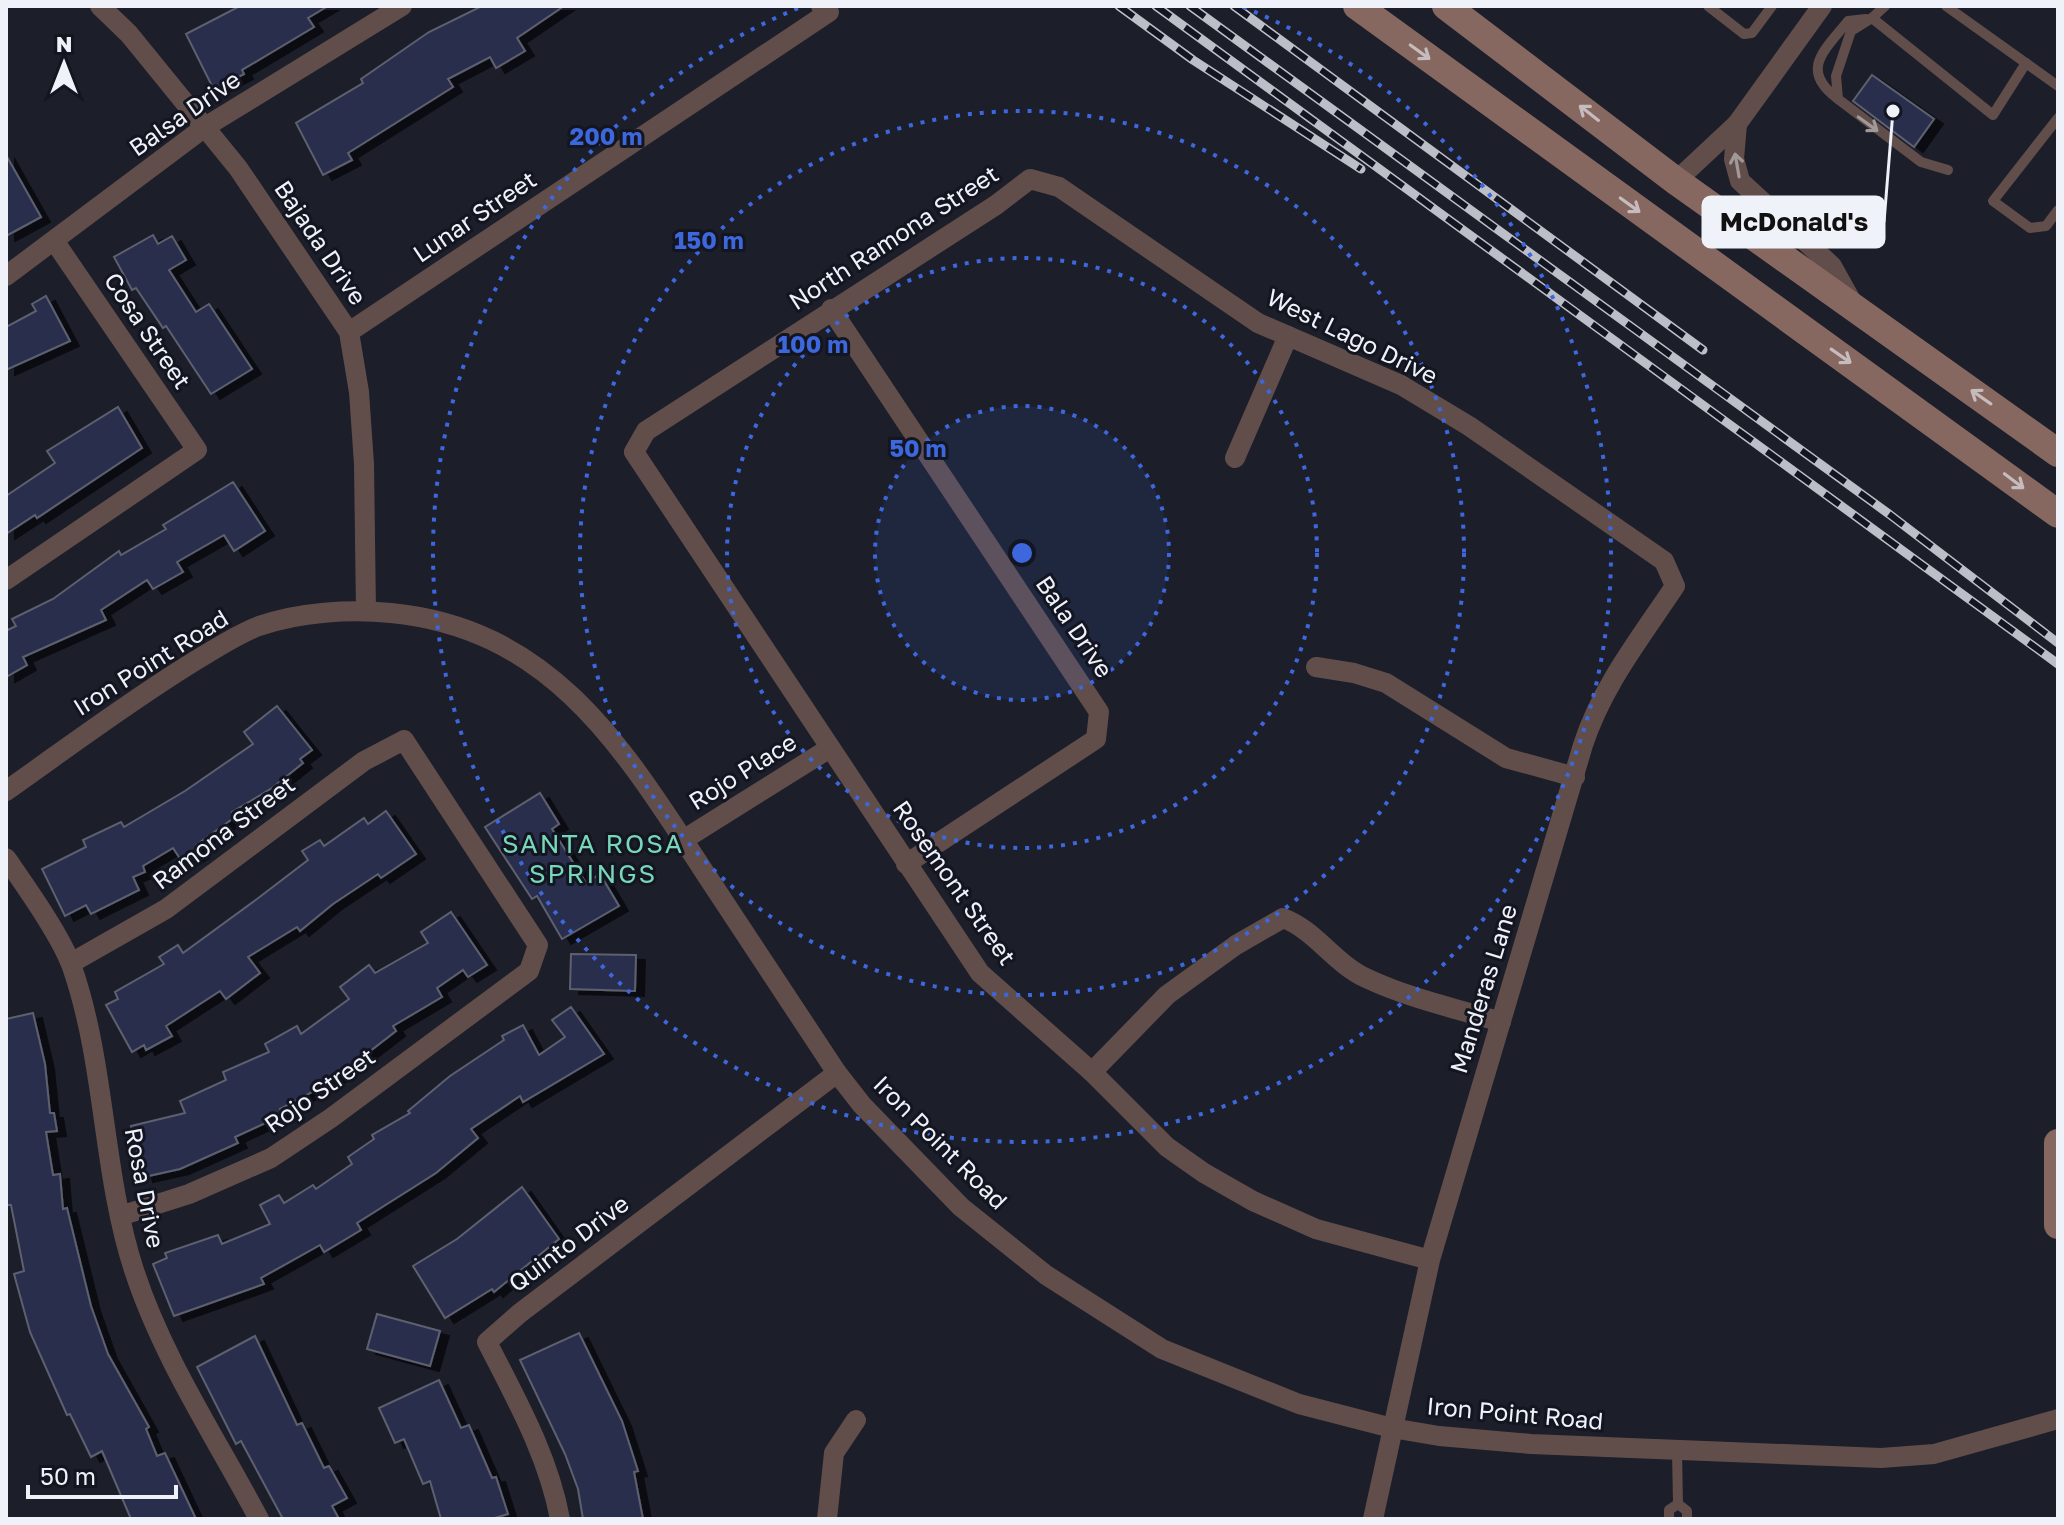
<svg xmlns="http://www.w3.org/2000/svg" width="2064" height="1525" font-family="'Golos Text',sans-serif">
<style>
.building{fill:#292d4e;stroke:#5d606e;stroke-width:2;filter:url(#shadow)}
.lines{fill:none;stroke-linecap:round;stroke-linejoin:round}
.lane{stroke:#614e4a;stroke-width:10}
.street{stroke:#614e4a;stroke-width:20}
.secondary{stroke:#866861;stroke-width:28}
.rail-casing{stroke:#bdbfc8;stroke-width:9}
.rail{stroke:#131521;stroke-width:6;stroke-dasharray:18;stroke-linecap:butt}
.oneway{stroke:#c6bbbd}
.oneway2{stroke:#a19899}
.ring{fill:none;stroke:#3d67dd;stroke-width:4;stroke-dasharray:4 8}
.labels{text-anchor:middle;stroke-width:6;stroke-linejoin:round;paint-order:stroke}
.street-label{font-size:24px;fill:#f0f2fa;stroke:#131521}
.neighbourhood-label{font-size:26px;letter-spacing:2px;fill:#78d7ba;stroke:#131521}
.centre{fill:#3d67dd;stroke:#131521;stroke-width:4}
.ring-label{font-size:24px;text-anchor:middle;font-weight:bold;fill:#3d67dd;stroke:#131521;stroke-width:6;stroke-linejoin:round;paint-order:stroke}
.leader{fill:none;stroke:#f0f2fa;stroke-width:3}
.callout-dot{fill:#f0f2fa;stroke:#131521;stroke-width:3}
.callout{fill:#f0f2fa;stroke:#f0f2fa;stroke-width:3}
.callout-label{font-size:26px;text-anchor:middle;font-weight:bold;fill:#111}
</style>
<defs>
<filter id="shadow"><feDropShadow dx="9" dy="5" stdDeviation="0" flood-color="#0009"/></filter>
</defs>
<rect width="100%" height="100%" fill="#1c1e2a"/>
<g class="building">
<path d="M240 6H328L308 18 314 27 242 70 244 74 214 90 186 34Z"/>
<path d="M482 6H564L517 38 525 51 496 68 490 57 448 79 453 87 348 153 352 160 323 175 296 123 363 83 361 79 429 32Z"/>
<path d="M1872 75 1934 119 1914 147 1853 101Z"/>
<path d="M6 155 41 217 6 236Z"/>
<path d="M153 235 158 244 172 236 186 260 169 270 196 312 209 304 252 369 211 394 166 326 163 328 136 288 132 290 114 257Z"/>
<path d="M46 296 70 341 6 370V327L36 311 32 304Z"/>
<path d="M118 407 142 448 37 518 35 515 6 534V496L55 463 47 451Z"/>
<path d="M233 482 265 531 234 551 224 535 177 562 183 572 153 589 147 580 101 610 106 620 23 657 27 665 6 677V626L8 630 16 626 12 619 53 599 119 551 121 555 166 529 163 525Z"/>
<path d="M277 706 312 750 300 759 303 763 272 788 232 812 235 817 196 845 200 853 183 863 173 848 143 866 145 872 133 877 139 890 91 914 86 905 65 916 42 869 86 847 83 840 121 822 124 827 185 791 253 744 244 732Z"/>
<path d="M540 793 559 824 552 829 586 883 600 874 619 906 562 939 537 896 532 899 485 827Z"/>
<path d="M386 811 416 854 381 878 378 874 333 904 300 931 297 927 248 957 260 973 226 999 220 991 166 1026 172 1036 146 1050 144 1045 132 1052 106 1005 118 999 115 992 164 964 159 957 178 945 183 953 257 899 308 860 302 851 320 840 324 846 364 818 368 824Z"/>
<path d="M451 912 487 965 468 977 463 970 437 988 442 997 393 1026 396 1031 329 1083 280 1109 283 1115 235 1137 238 1143 180 1169 144 1177 131 1126 185 1113 180 1101 226 1080 223 1072 269 1052 265 1044 297 1026 301 1034 349 999 340 987 369 965 375 973 428 943 421 932Z"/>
<path d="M571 954 636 955 635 991 570 989Z"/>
<path d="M571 1007 604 1054 523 1102 520 1096 471 1129 478 1138 436 1173 357 1223 361 1230 324 1252 320 1245 261 1278 264 1284 174 1316 153 1264 167 1258 165 1253 218 1235 222 1244 270 1224 260 1205 279 1195 284 1203 313 1185 316 1189 352 1164 348 1157 374 1139 372 1135 410 1113 408 1111 450 1076 504 1040 502 1036 523 1025 539 1055 565 1037 552 1020Z"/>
<path d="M33 1013 45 1064 50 1113H54L57 1131 46 1132 53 1175 60 1174 63 1209 67 1208 91 1306 108 1354 149 1427 146 1429 157 1456 165 1453 196 1519H131L102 1451 91 1457 70 1414 67 1415 30 1332 14 1274 24 1271 11 1205H6V1019Z"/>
<path d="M522 1187 559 1239 494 1292 492 1289 445 1318 413 1266 457 1239Z"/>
<path d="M377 1314 440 1331 430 1366 367 1349Z"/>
<path d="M579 1333 622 1421 638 1471 634 1472 643 1519H583L578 1489 565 1454 520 1360Z"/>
<path d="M255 1336 297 1425 302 1423 324 1468 329 1466 347 1498 332 1506 339 1519H283L241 1441 236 1444 197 1367Z"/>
<path d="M439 1380 461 1428 469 1425 492 1478 496 1477 508 1514 491 1519H441L430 1481 423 1484 404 1439 395 1443 379 1408Z"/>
</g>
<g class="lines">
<g class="lane">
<path d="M1708 6 1744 34 1752 33 1772 6"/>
<path d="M1885 6 1872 18 1993 115 2026 63"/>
<path d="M1946 6 2058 86"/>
<path d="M1872 18 1851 31 1836 76 1838 99 1921 162 1948 170"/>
<path d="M1838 99C1799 70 1824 51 1848 21L1866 19"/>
<path d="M2058 118 1993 201 2030 228 2046 226 2058 210"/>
<path d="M1677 1451 1678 1504 1687 1511V1519"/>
<path d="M1669 1519V1510L1678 1504"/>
</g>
<g class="street">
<path d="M100 6 129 34 238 168 349 332 359 392 364 464 366 611"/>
<path d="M1737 124 1734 159 1740 181 1832 266 1852 302"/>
<path d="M1676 181 1737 124 1822 6"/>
<path d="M6 276 205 127 402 6"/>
<path d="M831 309 1099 712 1096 739 906 864"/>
<path d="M349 332 829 12 821 6"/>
<path d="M1235 458 1288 336"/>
<path d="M6 580 197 450 55 242"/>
<path d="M1316 667 1354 673 1386 683 1506 758 1575 777"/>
<path d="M6 791C67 748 127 703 190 664 212 651 235 635 259 626 300 612 349 609 391 613 554 629 625 751 707 876 750 942 794 1007 837 1073L862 1105 961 1207 1046 1275 1162 1349 1299 1404 1392 1428 1439 1436 1531 1444 1881 1458 1934 1454 2058 1419"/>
<path d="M683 840 830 748"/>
<path d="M6 858C26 887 61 936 72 967 106 1065 102 1172 134 1270 162 1357 216 1438 259 1519"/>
<path d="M71 963 166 909 364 761 404 740 538 945 529 971 331 1118 271 1158 189 1194 120 1216"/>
<path d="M1092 1072 1167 995 1236 945 1283 918C1315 930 1334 963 1366 978 1408 998 1457 1009 1501 1022"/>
<path d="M560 1519C548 1455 516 1399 487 1342L520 1313 837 1073"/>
<path d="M827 1519 834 1453 856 1420"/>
<path d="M1373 1519 1430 1260 1583 745C1602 686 1641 637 1675 586L1664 561 1469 426 1401 385 1258 323 1059 187 1030 179 996 205 646 431 634 452 980 973 1092 1072 1167 1147 1204 1173 1253 1201 1316 1229 1430 1260"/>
</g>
<g class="secondary">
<path d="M1357 6 2058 514"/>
<path d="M1446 6 1676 181 2058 453"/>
<path d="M2058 1143V1225"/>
</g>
<g class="rail-casing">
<g id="rail">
<path d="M1119 6 1193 60 1361 169"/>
<path d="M1156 6 2058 664"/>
<path d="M1190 6 1889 514 2058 643"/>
<path d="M1234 6 1703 350"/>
</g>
</g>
<use href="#rail" class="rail"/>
</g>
<defs><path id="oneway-shaft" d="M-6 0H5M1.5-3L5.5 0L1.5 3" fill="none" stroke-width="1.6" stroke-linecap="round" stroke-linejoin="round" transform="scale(2)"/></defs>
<g class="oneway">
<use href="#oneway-shaft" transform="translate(1420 52) rotate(36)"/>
<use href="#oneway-shaft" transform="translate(1589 113) rotate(-142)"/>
<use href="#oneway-shaft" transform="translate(1630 205) rotate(36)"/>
<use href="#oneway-shaft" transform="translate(1841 356) rotate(35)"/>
<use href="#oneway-shaft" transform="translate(1981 397) rotate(-145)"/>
<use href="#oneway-shaft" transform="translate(2014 481) rotate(37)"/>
</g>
<g class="oneway2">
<use href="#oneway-shaft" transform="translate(1868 124) rotate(36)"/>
<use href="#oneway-shaft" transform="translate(1737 165) rotate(-100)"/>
</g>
<circle cx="1022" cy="553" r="147" fill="#3d67dd" fill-opacity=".12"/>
<g class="ring">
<circle cx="1022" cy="553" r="147"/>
<circle cx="1022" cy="553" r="295"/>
<circle cx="1022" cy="553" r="442"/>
<path d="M1243 7A589 589 0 1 1 801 7"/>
</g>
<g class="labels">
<g class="street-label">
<text transform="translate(185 114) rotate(-35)" y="8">Balsa Drive</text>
<text transform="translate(475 217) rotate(-34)" y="8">Lunar Street</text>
<text transform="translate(894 238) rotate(-33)" y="8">North Ramona Street</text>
<text transform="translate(320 243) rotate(56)" y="8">Bajada Drive</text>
<text transform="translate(147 331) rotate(56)" y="8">Cosa Street</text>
<text transform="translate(1352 337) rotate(26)" y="8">West Lago Drive</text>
<text transform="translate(1074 627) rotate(56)" y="8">Bala Drive</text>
<text transform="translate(151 663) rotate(-32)" y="8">Iron Point Road</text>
<text transform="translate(743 772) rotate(-32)" y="8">Rojo Place</text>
<text transform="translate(224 833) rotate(-37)" y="8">Ramona Street</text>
<text transform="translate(954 883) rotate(55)" y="8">Rosemont Street</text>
<text transform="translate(1484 989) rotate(-73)" y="8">Manderas Lane</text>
<text transform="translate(320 1091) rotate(-35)" y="8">Rojo Street</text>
<text transform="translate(940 1143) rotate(45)" y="8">Iron Point Road</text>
<text transform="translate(144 1188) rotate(79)" y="8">Rosa Drive</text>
<text transform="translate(569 1244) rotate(-37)" y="8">Quinto Drive</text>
<text transform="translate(1515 1414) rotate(5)" y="8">Iron Point Road</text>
</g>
<g class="neighbourhood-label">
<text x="593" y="853">SANTA ROSA<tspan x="593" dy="30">SPRINGS</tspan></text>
</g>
</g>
<circle cx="1022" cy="553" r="12" class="centre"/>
<g class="ring-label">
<text x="606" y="145">200 m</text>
<text x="709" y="249">150 m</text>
<text x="813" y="353">100 m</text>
<text x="918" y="457">50 m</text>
</g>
<path class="leader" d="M1893 111L1884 222"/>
<circle class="callout-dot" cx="1893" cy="111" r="8"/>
<rect class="callout" x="1703" y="197" width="181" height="50" rx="8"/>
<g class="callout-label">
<text x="1794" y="231">McDonald's</text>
</g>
<rect width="2064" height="1525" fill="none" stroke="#f0f2fa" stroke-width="16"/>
<g transform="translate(64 64)" stroke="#131521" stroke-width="6" paint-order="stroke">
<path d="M0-6L14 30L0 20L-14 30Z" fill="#f0f2fa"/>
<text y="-12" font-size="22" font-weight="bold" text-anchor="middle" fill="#f0f2fa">N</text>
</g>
<path d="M28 1485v12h148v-12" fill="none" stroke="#f0f2fa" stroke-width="4"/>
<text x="40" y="1485" font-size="24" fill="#f0f2fa" stroke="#131521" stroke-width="6" paint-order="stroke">50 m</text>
</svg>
